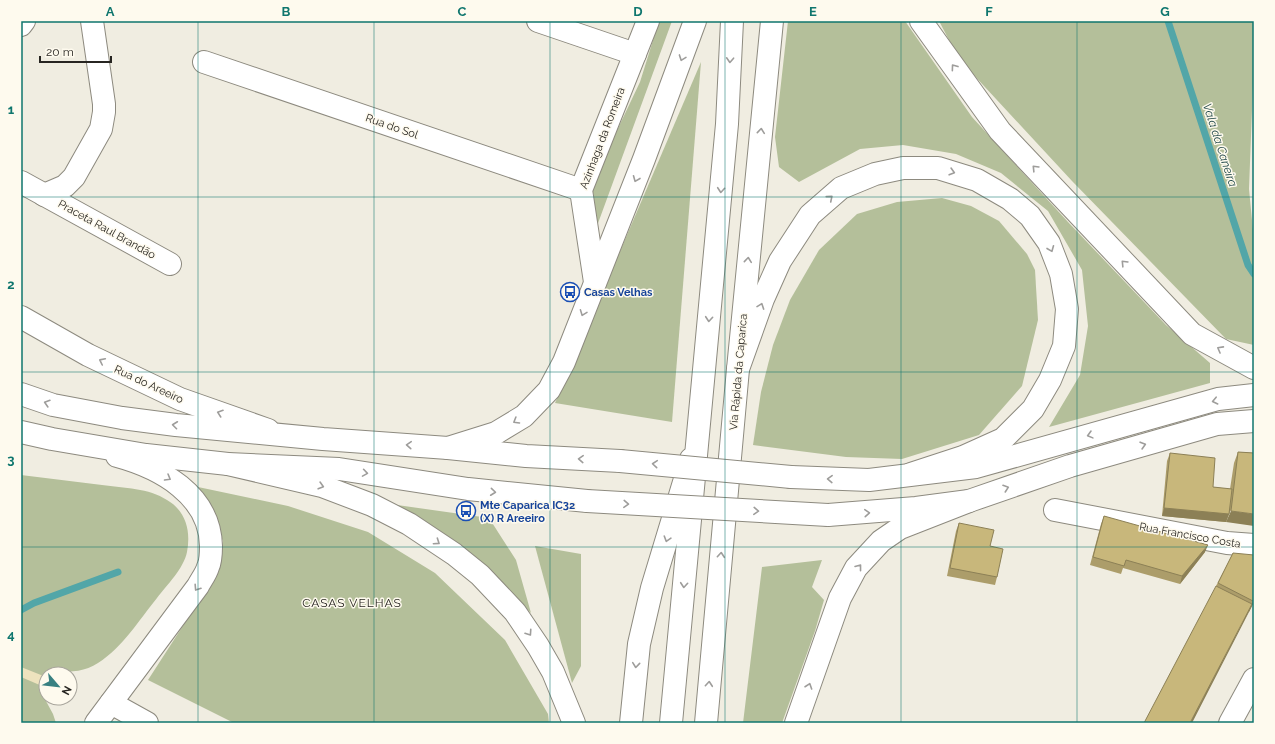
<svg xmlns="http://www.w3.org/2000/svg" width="1275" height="744" font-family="Raleway,sans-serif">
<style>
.green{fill:#b4bf9a}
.sand{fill:#ede3be}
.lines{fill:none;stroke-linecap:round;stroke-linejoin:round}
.stream{stroke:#52a6a8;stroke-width:7}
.minor-casing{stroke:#8d8a7f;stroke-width:24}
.major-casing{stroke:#8d8a7f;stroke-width:24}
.highway-casing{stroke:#8d8a7f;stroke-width:24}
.minor{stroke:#fff;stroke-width:22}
.major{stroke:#fff;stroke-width:22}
.highway{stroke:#fff;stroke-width:22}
.major-bridge-casing{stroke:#8d8a7f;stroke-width:24;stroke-linecap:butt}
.major-bridge{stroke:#fff;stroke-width:22}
.wall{fill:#ac9d6a}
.shaded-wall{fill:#8c8056}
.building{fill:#c8b77b;stroke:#8c8056}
.oneway{stroke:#9e9d9b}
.grid{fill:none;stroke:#0f766e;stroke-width:1;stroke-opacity:0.55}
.labels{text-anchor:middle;stroke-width:3;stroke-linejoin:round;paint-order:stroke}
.street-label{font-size:11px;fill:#272521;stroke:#fefaee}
.transit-label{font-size:11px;font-weight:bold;fill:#164399;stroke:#fefaee;text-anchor:start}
.water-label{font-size:12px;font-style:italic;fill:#1d4546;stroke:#fefaee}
.neighbourhood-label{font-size:12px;letter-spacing:1px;fill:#272521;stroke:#fefaee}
.neatline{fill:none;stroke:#0f766e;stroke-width:1.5}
.grid-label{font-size:13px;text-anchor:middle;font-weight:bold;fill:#0f766e}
</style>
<rect width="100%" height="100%" fill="#f0ede1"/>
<g class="green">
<path d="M659 21H672L597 226 592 183 640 82Z"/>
<path d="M788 21H905L972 117 1068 222 1166 325 1210 363V383L1049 427 1080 375 1088 326 1082 270 1048 211 1001 173 956 154 903 145 860 149 799 182 779 167 775 137Z"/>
<path d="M939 21H1254V57L1249 189 1254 241V345L1226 339 1072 181 959 59Z"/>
<path d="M701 62 672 422 555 403Z"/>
<path d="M942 198 971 206 999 221 1027 254 1035 270 1038 320 1022 386 979 435 902 459 846 457 753 445 761 392 773 345 790 300 819 250 857 214 897 202Z"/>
<path d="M21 475C48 478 75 482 102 485 124 488 149 488 167 500 186 511 191 531 187 552 184 568 167 585 157 598 139 620 123 647 98 663 83 673 66 672 49 672L46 674 40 690 53 714 56 723H21Z"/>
<path d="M198 487 288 506 368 532 435 573 505 640 548 714 549 723H234L148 680 219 570 223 541Z"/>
<path d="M390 504 489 518 516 560 531 613 457 546Z"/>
<path d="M535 546 581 554V666L572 683Z"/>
<path d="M822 560 812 587 824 600 815 631 782 723H743L762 567Z"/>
</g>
<path class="sand" d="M21 667 46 677 42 686 21 677Z"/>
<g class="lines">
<g class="stream">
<path d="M1168 21 1248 265 1254 274"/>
<path d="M21 610 34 603 118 572"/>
</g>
<g class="minor-casing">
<g id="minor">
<path d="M538 21 635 54"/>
<path d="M21 25 24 21"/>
<path d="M204 62 581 190"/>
<path d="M21 182 170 264"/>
<path d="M44 195 65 186 74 177 101 129 104 112V104L92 21"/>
<path d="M595 282 581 190 648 21"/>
<path d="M21 317 88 355 180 399 268 430"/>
<path d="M1055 510 1227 543 1254 545"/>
<path d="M111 703 147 723"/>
<path d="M96 723 198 586C201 580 206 574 208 567 211 561 211 553 211 546 210 495 161 468 117 456"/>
<path d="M631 723 639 644 652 588 691 459"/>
<path d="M1230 723 1254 679"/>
</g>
</g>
<g class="major-casing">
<g id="major">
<path d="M21 394 53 405 122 418 176 425 323 439 448 448 526 456 620 461"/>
<path d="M21 432 52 439 146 455 228 464 339 469 468 489 587 501"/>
<path d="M791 477 869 480 976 467 1218 399 1254 395"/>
<path d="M828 515 916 508 969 501 1070 466 1217 424 1254 421"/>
</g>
</g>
<g class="highway-casing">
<g id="highway">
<path d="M921 21 1000 131 1192 334 1254 368"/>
<path d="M738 369 763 299 780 261 810 215 841 188 875 174 903 168H938L977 180 1010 199 1030 216 1049 243 1061 274 1067 309 1064 346 1050 380 1033 409 1003 439 963 457 911 474"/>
<path d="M448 448 496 433 524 416 549 390 564 362 644 159 695 21"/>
<path d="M228 464 322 486 372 505 409 524 454 554 480 575 515 612 538 646 553 672 574 723"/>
<path d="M671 723 727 124 732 21"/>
<path d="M706 723 738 369 772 21"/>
<path d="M796 723 840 598 856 568 881 541 900 528 969 501"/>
</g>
</g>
<use href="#minor" class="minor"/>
<use href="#major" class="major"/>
<use href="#highway" class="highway"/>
<g class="major-bridge-casing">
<g id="major-bridge">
<path d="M620 461 791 477"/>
<path d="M587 501 828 515"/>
</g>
</g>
<use href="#major-bridge" class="major-bridge"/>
</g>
<g class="wall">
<path d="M1238 452 1254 453 1226 522 1162 516 1167 461 1170 453 1213 487 1230 489 1234 463Z"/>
<path d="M1104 516 1205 552 1180 584 1123 568 1121 574 1090 565 1101 524Z"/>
<path d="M959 523 990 546 997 577 995 585 947 576 956 531Z"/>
<path d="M1233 553 1254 602 1249 612 1216 586Z"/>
</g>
<g class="shaded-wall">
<path d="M1164 508 1229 514 1226 522 1162 516Z"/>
<path d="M1231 511 1254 514V526L1226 522Z"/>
<path d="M1208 545 1205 552 1180 584 1182 576Z"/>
<path d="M1254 599V602L1249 612 1192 723H1190L1252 604Z"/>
</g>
<g class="building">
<path d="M1238 452 1254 453V514L1231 511Z"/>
<path d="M1170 453 1215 458 1213 487 1232 489 1229 514 1164 508Z"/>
<path d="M1104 516 1208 545 1182 576 1126 560 1124 566 1093 557Z"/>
<path d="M959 523 994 530 990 546 1003 549 997 577 950 568Z"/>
<path d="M1233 553 1254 555V599L1253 601 1218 583Z"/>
<path d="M1216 586 1252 604 1190 723H1144Z"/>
</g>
<defs><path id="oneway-chevron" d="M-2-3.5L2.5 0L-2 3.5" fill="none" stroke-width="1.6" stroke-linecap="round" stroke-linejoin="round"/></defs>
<g class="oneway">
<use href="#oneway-chevron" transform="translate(682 58) rotate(110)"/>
<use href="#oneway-chevron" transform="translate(730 60) rotate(93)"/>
<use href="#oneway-chevron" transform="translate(954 67) rotate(-126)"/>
<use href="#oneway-chevron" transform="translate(761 131) rotate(-84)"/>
<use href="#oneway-chevron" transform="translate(1035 168) rotate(-134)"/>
<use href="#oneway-chevron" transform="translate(952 172) rotate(16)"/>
<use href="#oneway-chevron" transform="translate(636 179) rotate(112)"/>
<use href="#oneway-chevron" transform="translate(721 190) rotate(95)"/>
<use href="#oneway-chevron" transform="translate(830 198) rotate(-40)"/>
<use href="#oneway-chevron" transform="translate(1051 249) rotate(68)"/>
<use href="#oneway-chevron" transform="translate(748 260) rotate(-84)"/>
<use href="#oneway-chevron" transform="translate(1124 263) rotate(-134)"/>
<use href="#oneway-chevron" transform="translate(761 306) rotate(-70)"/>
<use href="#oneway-chevron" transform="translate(583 313) rotate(111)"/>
<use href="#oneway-chevron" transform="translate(709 319) rotate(95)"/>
<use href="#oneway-chevron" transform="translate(1220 349) rotate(-151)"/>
<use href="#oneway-chevron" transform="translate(102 361) rotate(-154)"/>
<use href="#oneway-chevron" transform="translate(1215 401) rotate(167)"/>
<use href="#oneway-chevron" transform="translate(47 403) rotate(-163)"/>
<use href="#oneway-chevron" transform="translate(220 413) rotate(-161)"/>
<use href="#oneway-chevron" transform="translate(516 421) rotate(149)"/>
<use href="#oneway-chevron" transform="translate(175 425) rotate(-173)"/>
<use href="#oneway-chevron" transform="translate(1090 435) rotate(165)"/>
<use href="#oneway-chevron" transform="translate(409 445) rotate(-176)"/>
<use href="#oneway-chevron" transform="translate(1143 445) rotate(-16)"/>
<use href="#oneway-chevron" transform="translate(581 459) rotate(-177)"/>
<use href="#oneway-chevron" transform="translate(655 464) rotate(-175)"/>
<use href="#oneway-chevron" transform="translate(365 473) rotate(9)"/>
<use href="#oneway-chevron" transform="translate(168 478) rotate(30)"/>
<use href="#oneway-chevron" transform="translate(830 479) rotate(-178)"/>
<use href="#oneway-chevron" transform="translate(321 486) rotate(16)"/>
<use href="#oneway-chevron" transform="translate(1006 488) rotate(-19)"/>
<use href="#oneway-chevron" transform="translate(493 492) rotate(6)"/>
<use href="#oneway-chevron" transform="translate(626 504) rotate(3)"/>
<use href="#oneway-chevron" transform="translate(756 511) rotate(3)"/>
<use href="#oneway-chevron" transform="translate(867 513) rotate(-4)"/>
<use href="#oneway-chevron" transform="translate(667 539) rotate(107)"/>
<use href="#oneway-chevron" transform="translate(437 542) rotate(34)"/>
<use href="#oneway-chevron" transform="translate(721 555) rotate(-85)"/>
<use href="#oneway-chevron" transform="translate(859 567) rotate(-52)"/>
<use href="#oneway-chevron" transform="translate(684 585) rotate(95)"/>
<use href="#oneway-chevron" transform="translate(197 588) rotate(123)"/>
<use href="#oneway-chevron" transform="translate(529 633) rotate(56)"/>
<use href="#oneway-chevron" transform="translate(636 665) rotate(96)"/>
<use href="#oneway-chevron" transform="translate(709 684) rotate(-85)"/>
<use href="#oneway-chevron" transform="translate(809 686) rotate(-71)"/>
</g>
<path class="grid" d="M198 21V723M374 21V723M550 21V723M725 21V723M901 21V723M1077 21V723M21 197H1254M21 372H1254M21 547H1254"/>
<defs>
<g id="bus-ring" transform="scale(1)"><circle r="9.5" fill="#fefaee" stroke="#1a4fb4" stroke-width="1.5"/><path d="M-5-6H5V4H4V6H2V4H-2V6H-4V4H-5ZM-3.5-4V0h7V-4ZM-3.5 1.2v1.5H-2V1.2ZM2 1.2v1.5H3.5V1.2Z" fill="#1a4fb4"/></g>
</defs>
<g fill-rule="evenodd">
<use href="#bus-ring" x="570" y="292"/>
<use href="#bus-ring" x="466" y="511"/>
</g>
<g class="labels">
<g class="street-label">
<text transform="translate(392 126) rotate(19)" y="4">Rua do Sol</text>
<text transform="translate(602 138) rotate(-69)" y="4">Azinhaga da Romeira</text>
<text transform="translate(107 229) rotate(29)" y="4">Praceta Raul Brandão</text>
<text transform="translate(738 372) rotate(-85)" y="4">Via Rápida da Caparica</text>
<text transform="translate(149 384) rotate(25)" y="4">Rua do Areeiro</text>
<text transform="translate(1190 535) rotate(10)" y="4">Rua Francisco Costa</text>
</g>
<g class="transit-label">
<text x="584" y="296">Casas Velhas</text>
<text x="480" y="509">Mte Caparica IC32<tspan x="480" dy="13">(X) R Areeiro</tspan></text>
</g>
<g class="water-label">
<text transform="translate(1220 145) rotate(72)" y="4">Vala da Caneira</text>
</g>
<g class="neighbourhood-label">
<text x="352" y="607">CASAS VELHAS</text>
</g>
</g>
<rect width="1275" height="744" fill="none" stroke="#fefaee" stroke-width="44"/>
<g transform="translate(58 686) rotate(118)"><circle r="19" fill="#fefaee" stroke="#a8a59c"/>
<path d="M0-3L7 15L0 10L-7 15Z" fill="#388081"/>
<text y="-6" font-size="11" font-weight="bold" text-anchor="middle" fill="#272521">N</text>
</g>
<path d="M40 56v6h71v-6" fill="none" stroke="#272521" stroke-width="2"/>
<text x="46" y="56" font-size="12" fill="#272521" stroke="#fefaee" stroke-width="3" paint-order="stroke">20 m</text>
<rect x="22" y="22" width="1231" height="700" class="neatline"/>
<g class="grid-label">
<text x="110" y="16">A</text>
<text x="286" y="16">B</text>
<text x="462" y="16">C</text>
<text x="638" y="16">D</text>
<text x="813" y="16">E</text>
<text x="989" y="16">F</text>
<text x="1165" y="16">G</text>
<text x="11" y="114">1</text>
<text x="11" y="289">2</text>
<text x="11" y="464">3</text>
<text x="11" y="639">4</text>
</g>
</svg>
